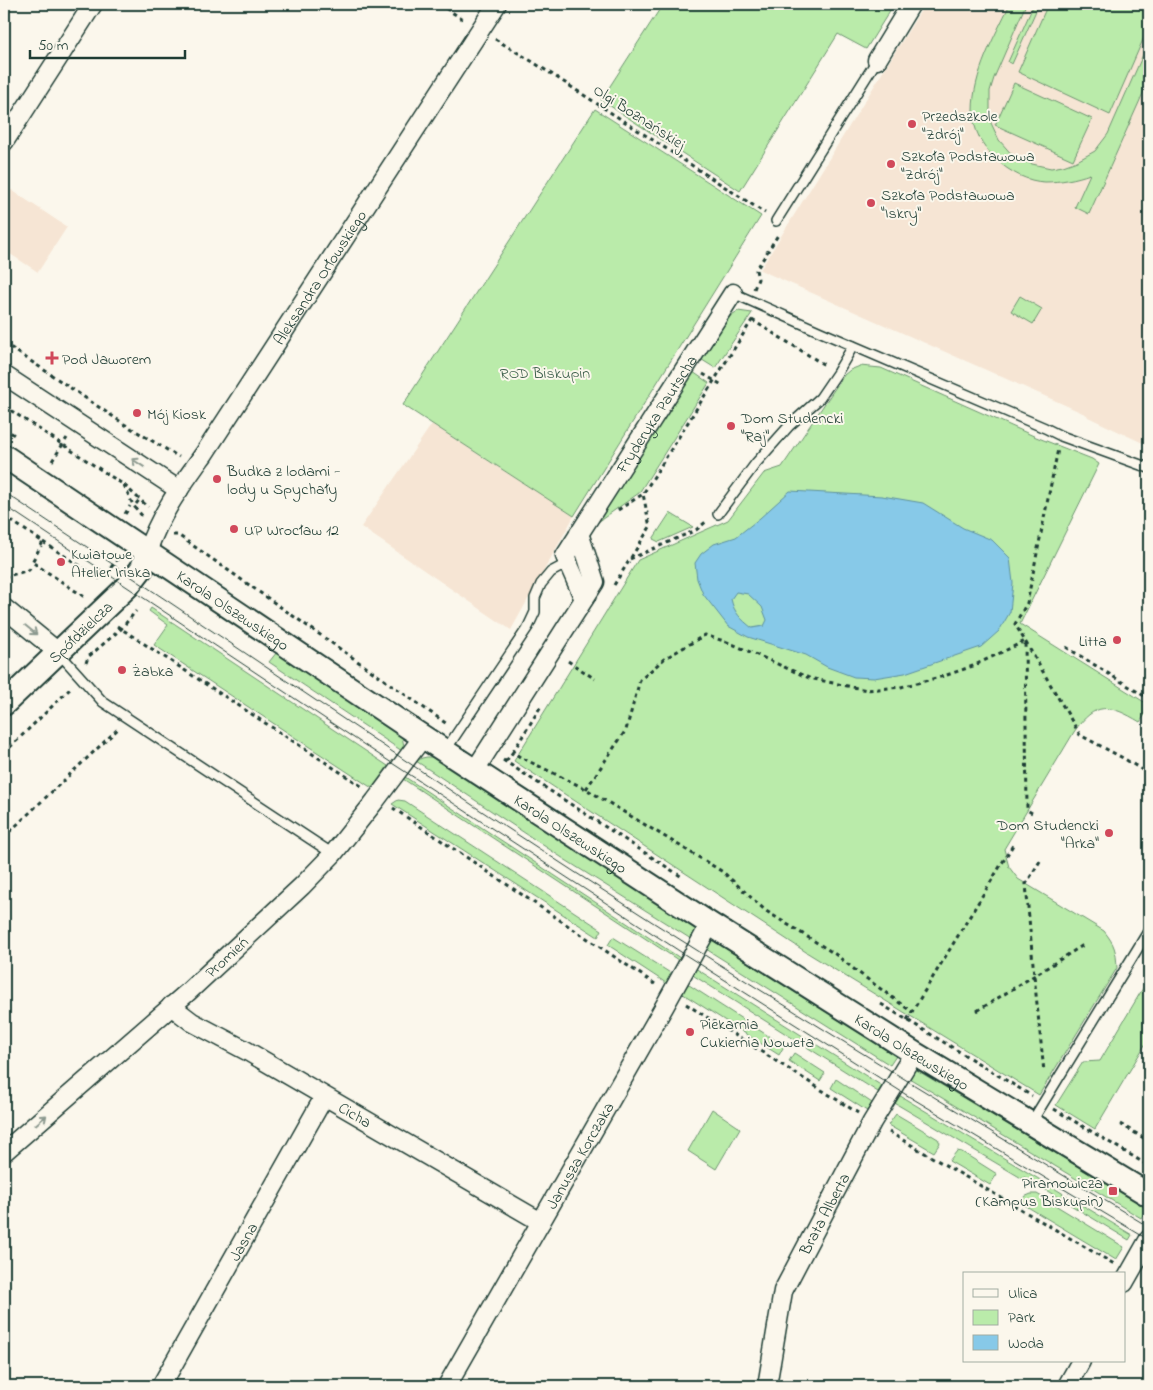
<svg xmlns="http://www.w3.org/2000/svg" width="1153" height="1390" font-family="'Indie Flower',sans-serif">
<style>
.built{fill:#f6e5d4}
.green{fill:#baebaa;stroke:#6c946f}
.water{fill:#87c9e8;stroke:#5d91a0;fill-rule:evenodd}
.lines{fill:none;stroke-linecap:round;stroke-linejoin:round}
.service-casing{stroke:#1f3d34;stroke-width:12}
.minor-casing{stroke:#1f3d34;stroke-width:21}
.tertiary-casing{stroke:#1f3d34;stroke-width:26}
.path{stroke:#1f3d34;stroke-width:3;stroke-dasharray:4 4;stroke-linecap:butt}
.service{stroke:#fbf7ec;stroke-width:9}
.minor{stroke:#fbf7ec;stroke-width:18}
.tertiary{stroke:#fbf7ec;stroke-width:22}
.tram{stroke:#1f3d34;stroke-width:1}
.oneway{stroke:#8d9a90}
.poi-dot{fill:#d1495b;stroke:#fbf7ec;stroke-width:2}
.labels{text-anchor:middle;stroke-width:4;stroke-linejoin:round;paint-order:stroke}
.poi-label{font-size:16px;fill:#1f3d34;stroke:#fbf7ec;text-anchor:start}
.street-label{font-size:16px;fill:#1f3d34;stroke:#fbf7ec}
.park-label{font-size:16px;fill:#3e604c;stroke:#fbf7ec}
</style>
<rect width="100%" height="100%" fill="#fbf7ec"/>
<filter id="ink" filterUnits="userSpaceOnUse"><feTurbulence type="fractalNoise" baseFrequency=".02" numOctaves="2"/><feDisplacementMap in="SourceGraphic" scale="10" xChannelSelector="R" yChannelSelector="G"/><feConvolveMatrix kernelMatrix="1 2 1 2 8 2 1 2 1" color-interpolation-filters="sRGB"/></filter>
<g filter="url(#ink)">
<g class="built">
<path d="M925 4H1149V446L1088 417 1087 415 1056 401 760 270Z"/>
<path d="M4 185 67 227 38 272 4 250Z"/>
<path d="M432 424 574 516 511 630 361 527Z"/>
</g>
<g class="green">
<path d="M663 4H894L866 49 838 34 740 191 601 100Z"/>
<path d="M1010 4H1026L994 78 990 91V111L991 123 999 140 1014 157 1032 164 1051 168 1063 166 1077 161 1095 151 1108 134 1149 41V80L1089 214 1075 207 1090 174C1076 179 1060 182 1045 182 1011 181 972 146 973 111 973 73 994 38 1010 4Z"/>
<path d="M1034 4H1039L1012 64 1008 62Z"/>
<path d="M1048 4H1149V26L1110 115 1018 72Z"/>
<path d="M1014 83 1092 119 1073 160 995 125Z"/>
<path d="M595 109 761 216 574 516 403 405Z"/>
<path d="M1020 296 1042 309 1033 324 1011 311Z"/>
<path d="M738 311 752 313 715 368 699 358C710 341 720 320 738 311Z"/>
<path d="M860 366 881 368 1036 437 1092 459 1099 464 1020 624 1149 705V709L1140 722C1110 704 1095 701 1074 732L1004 849 1009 867 1018 879 1104 931C1115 945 1116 950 1117 968L1039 1095 806 952 514 761 638 560 728 520 764 473 782 467 844 375 850 370Z"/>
<path d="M693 372 709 383 639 493 598 522Z"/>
<path d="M670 513 693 527 659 542 653 539Z"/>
<path d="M151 608 388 766 372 788 154 645 168 625 149 611Z"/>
<path d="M277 652 402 737 404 746 402 751 269 662Z"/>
<path d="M427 757H434L697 929 691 939 564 859 416 761 422 758Z"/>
<path d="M405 777 680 958 678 960 403 779Z"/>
<path d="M398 800 405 801 602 930 598 937 392 804Z"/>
<path d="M613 937 672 974 666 983 608 945Z"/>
<path d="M712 940 896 1056 890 1065 706 949Z"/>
<path d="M695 968 882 1086 878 1092 691 974Z"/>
<path d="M1149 978V1038L1095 1129 1056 1105 1083 1062 1100 1061Z"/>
<path d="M686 983 784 1046 779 1055 680 992Z"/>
<path d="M794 1053 825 1073 820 1081 789 1061Z"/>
<path d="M915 1069 1147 1208 1141 1218 909 1078Z"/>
<path d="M836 1079 872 1103 867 1111 831 1088Z"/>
<path d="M897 1094 1132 1235 1129 1240 1024 1177 1023 1179 893 1102Z"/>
<path d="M712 1109 740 1128 716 1169 688 1151Z"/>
<path d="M896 1114 938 1139 940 1143 934 1152 888 1125Z"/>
<path d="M957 1151 962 1152 997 1174 990 1185 949 1161Z"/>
<path d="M1031 1194H1037L1124 1247 1116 1260 1021 1203 1024 1197Z"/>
</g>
<path class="water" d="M790 491 882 496 923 503 963 528 992 540 1010 558 1013 583 1010 612 999 631 981 647 905 673 874 678 854 677 827 667 806 655 748 637 728 626 703 594 697 579 695 563 701 554 714 544 736 537 760 518ZM736 592 748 594 762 607 767 620 764 626 752 628C741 619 734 613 731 599Z"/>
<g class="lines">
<g class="service-casing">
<g id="service">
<path d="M776 221 877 60"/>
<path d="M733 293 821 332 1045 428 1061 436 1149 468"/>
<path d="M718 514 756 463 789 426 820 398 837 373 853 346"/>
<path d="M58 652 103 702 333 854"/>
<path d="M445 751 528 627 535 612V598L541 584 551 572 568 563"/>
<path d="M1031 1123 1149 930"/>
</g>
</g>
<g class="minor-casing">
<g id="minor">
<path d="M877 60 911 4"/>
<path d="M4 142 93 4"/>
<path d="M4 375 179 490"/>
<path id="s1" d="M147 552C160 514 181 486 204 454L497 4"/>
<path id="s2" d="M584 599 565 556 733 293"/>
<path d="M4 608 58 652"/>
<path d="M475 770 595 582 579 533"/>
<path id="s3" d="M171 1006 192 1022 247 1051 541 1222"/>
<path id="s4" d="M4 1152 188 992 302 886 333 854 375 801 423 737"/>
<path d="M1124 1283 1149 1239"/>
<path id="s5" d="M161 1386 324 1097"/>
<path id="s6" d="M447 1386 664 1007 710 924"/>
<path id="s7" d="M767 1386 783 1291 872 1122 914 1053"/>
<path d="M1067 1386 1081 1361"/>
</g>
</g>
<g class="tertiary-casing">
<g id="tertiary">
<path id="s8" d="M4 456 408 727 710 924 914 1053 1149 1195"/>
<path id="s9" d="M4 704 128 586 142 568 147 552"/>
</g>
</g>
<g class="path">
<path d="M439 4 464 20"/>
<path d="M495 39 533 62 765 213"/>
<path d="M754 289 758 279 756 270 778 235"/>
<path d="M752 320 826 366"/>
<path d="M4 343 124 424 179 457"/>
<path d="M703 374 722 385"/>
<path d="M4 406 124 485 148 507"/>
<path d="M4 428 17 437"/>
<path d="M52 461 67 438"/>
<path d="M124 485 133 505 143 517"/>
<path d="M136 504 140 499"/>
<path d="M618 510 643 494"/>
<path d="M125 514 130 506"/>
<path d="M4 516 43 542 32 562 86 598"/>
<path d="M173 535H178L447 724"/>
<path d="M43 542 102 580"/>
<path d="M630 559 696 530 707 521"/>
<path d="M106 574 119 557"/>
<path d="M4 577 29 570 31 567"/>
<path d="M614 585 650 527 643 494 754 317"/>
<path d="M117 626 363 787"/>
<path d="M1066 647 1149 699"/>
<path d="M568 661 595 679"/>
<path d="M86 663 88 657 121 629 136 611"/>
<path d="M513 752 541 706"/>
<path d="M4 753 72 687"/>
<path d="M503 760 682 877"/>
<path d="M506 761 513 752 520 757 586 789 723 872 766 911 835 954 855 970 912 1012"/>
<path d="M586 789 626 730 640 680 664 659 705 635 730 643 809 678 867 690 901 687 944 676 973 666 1025 641 1015 624 1027 603 1058 449"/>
<path d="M393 808 655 984"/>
<path d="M1032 813 1027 810 1025 641 1080 735 1123 758 1149 774"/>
<path d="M4 837 119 728"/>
<path d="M1040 861 1026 884 1034 975 1044 1072"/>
<path d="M686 1004 858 1113"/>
<path d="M881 1004 1032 1096"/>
<path d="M977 1011 1085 944"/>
<path d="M907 1020 1013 845"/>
<path d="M1054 1109 1149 1166"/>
<path d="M1120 1124 1149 1141"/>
<path d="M1149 1126 1147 1125 1144 1129 1149 1132"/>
<path d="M889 1132 1114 1264"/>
</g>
<use href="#service" class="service"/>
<use href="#minor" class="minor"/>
<use href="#tertiary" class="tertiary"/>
<g class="tram">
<path d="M4 492C221 635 434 783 654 923 817 1027 983 1127 1149 1227"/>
<path d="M4 505 372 750 684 954 905 1094 1149 1240"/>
</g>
</g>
<defs><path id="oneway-shaft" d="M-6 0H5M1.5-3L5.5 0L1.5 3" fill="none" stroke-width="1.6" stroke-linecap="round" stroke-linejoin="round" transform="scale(1.25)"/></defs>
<g class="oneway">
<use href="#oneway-shaft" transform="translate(138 463) rotate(-146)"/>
<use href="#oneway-shaft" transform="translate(31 630) rotate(39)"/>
<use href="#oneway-shaft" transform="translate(41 1120) rotate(-41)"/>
</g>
</g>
<g class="poi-dot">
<circle cx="912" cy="124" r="5"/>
<circle cx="891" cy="164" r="5"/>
<circle cx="871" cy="203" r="5"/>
<path d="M49.5 350.5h5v5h5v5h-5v5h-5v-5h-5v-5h5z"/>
<circle cx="137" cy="413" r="5"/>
<circle cx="731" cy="426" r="5"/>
<circle cx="217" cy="479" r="5"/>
<circle cx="234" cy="529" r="5"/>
<circle cx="61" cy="562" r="5"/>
<circle cx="1117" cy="640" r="5"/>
<circle cx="122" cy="670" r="5"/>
<circle cx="1109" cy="833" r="5"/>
<circle cx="690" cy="1032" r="5"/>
<rect x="1108" y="1186" width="10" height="10" rx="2.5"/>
</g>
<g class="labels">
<g class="poi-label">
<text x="922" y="121">Przedszkole<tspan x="922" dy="18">"Zdrój"</tspan></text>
<text x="901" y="161">Szkoła Podstawowa<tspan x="901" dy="18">"Zdrój"</tspan></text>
<text x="881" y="200">Szkoła Podstawowa<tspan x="881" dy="18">"Iskry"</tspan></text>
<text x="62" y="364">Pod Jaworem</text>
<text x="147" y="419">Mój Kiosk</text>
<text x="741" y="423">Dom Studencki<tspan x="741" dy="18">"Raj"</tspan></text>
<text x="227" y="476">Budka z lodami -<tspan x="227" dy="18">lody u Spychały</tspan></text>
<text x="244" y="535">UP Wrocław 12</text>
<text x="71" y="559">Kwiatowe<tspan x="71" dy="18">Atelier Iriska</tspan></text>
<text x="1107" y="646" text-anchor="end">Litta</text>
<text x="132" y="676">Żabka</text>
<text x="1099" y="830" text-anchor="end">Dom Studencki<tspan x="1099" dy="18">"Arka"</tspan></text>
<text x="700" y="1029">Piekarnia<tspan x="700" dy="18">Cukiernia Noweta</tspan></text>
<text x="1103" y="1188" text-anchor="end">Piramowicza<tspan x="1103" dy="18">(Kampus Biskupin)</tspan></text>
</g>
<g class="street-label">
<text transform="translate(640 116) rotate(33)" y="6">Olgi Boznańskiej</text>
<text dy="6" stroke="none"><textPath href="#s1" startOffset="325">Aleksandra Orłowskiego</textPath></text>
<text dy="6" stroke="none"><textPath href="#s2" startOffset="216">Fryderyka Pautscha</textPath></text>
<text dy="6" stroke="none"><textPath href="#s8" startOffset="276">Karola Olszewskiego</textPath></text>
<text dy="6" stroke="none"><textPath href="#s9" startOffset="105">Spółdzielcza</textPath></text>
<text dy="6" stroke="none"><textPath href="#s8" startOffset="681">Karola Olszewskiego</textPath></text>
<text dy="6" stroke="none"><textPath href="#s4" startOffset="296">Promień</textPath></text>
<text dy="6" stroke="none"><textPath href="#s8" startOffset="1086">Karola Olszewskiego</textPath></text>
<text dy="6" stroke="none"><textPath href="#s3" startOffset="214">Cicha</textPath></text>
<text dy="6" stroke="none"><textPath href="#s6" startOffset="266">Janusza Korczaka</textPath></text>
<text dy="6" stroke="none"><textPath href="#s7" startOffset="184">Brata Alberta</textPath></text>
<text dy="6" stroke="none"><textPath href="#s5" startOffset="166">Jasna</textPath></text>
</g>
<g class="park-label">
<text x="545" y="378">ROD Biskupin</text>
</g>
</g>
<rect width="1153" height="1390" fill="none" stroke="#fbf7ec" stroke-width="20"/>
<rect x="10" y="10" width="1133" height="1370" fill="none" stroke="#1f3d34" stroke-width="2" filter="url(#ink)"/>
<rect x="963" y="1272" width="162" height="90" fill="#fbf7ec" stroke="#a3ada2"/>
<rect x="973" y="1289" width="25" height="8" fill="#fbf7ec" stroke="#a3ada2"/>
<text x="1008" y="1298" font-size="15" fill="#1f3d34">Ulica</text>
<rect x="973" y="1310" width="25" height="15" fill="#baebaa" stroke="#a3ada2"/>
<text x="1008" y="1322" font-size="15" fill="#1f3d34">Park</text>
<rect x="973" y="1335" width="25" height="15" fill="#87c9e8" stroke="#a3ada2"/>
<text x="1008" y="1348" font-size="15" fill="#1f3d34">Woda</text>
<path d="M30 50v8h155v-8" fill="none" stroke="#1f3d34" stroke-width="2.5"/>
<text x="38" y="50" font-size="15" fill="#1f3d34" stroke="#fbf7ec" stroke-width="4" paint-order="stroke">50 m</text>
</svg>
